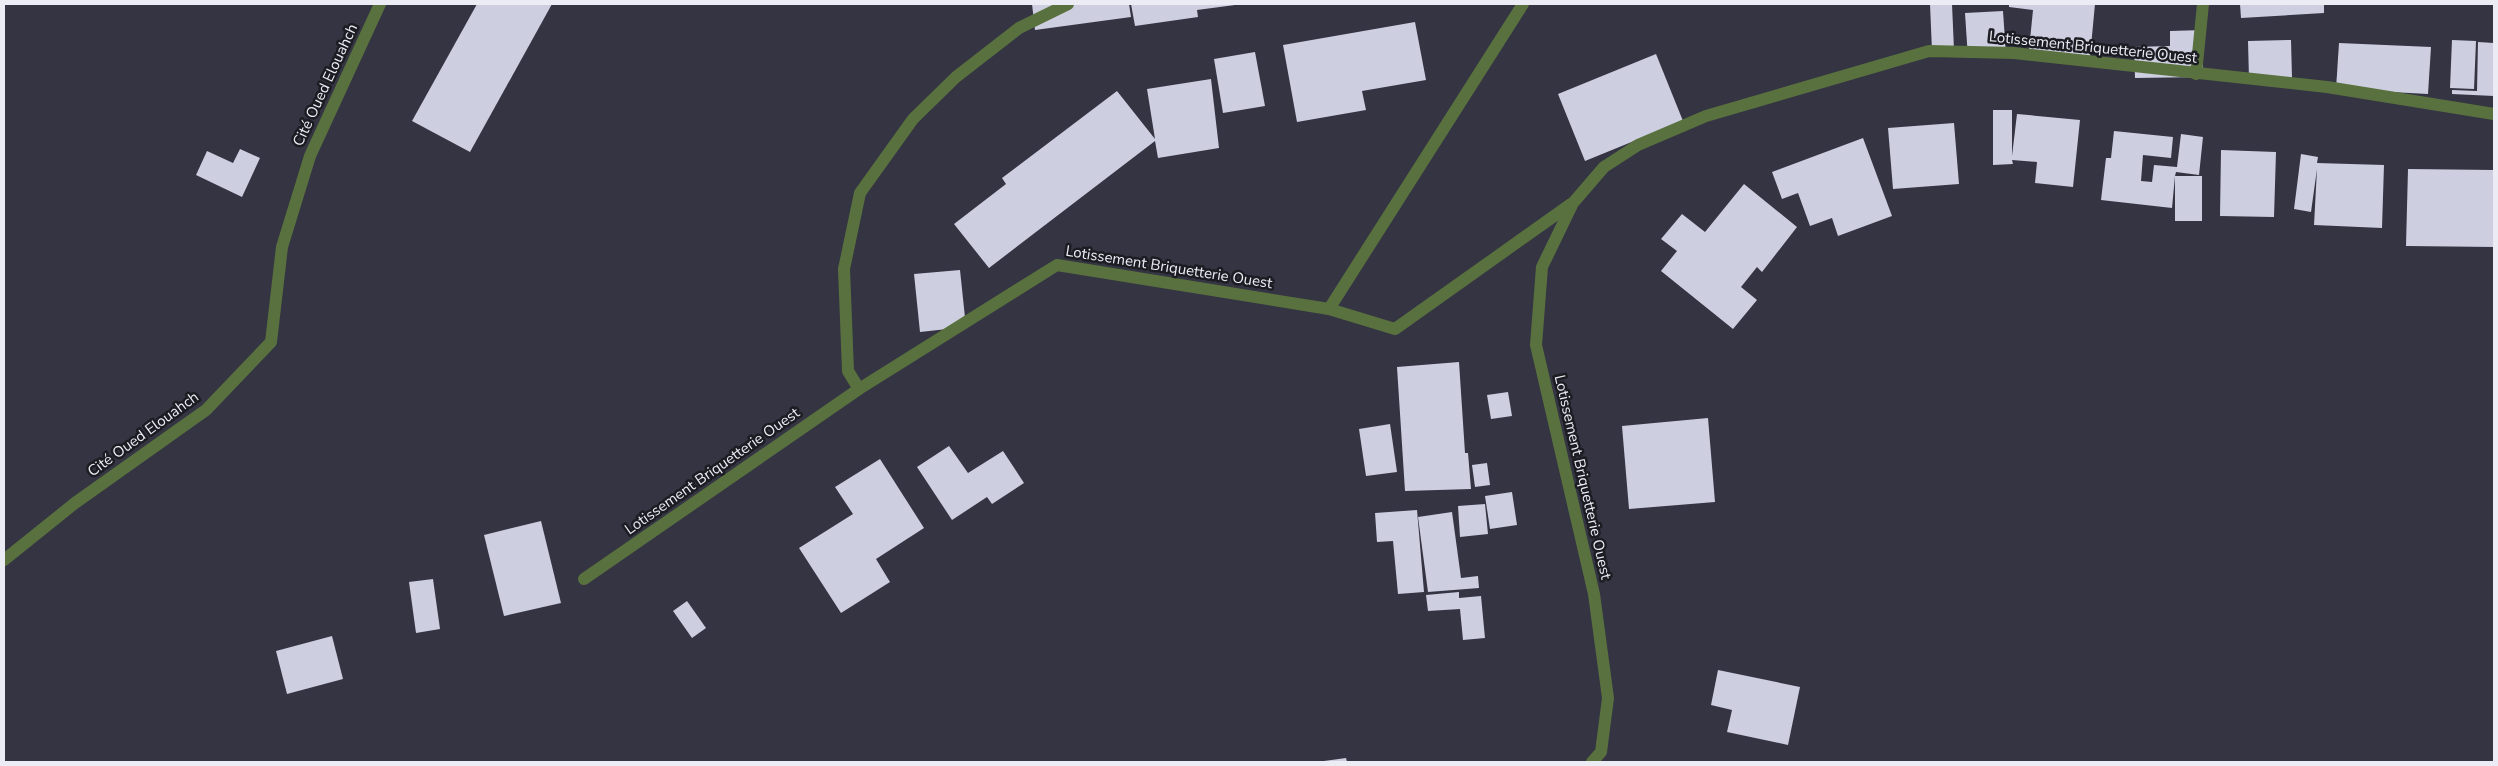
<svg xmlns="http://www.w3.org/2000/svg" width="2498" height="766" font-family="'Nunito Sans',sans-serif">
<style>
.building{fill:#cdcee0}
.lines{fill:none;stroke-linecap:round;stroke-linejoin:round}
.street{stroke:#59713f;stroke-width:12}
.labels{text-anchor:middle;stroke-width:5;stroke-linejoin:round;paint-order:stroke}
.street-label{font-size:15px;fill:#ececf5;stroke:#1c1c23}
</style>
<rect width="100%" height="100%" fill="#343442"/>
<g class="building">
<path d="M477 4H552L470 152 412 121Z"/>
<path d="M1032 4H1129L1131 17 1035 30Z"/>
<path d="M1131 4H1235V5L1197 10 1198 17 1135 26Z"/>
<path d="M1930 4H1952L1954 50 1932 51Z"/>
<path d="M2009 4H2095L2090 57 2029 50 2033 10 2009 7Z"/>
<path d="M2240 4H2324V13L2241 18Z"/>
<path d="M2003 11 2006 55 1968 58 1965 13Z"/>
<path d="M1415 22 1426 80 1362 91 1366 110 1297 122 1283 45Z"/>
<path d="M2203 30V77L2135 78 2134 47 2170 46V31Z"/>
<path d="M2291 40 2292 78 2249 79 2248 41Z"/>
<path d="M2452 40 2476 41 2474 89 2450 88Z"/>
<path d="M2478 42 2494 43V96L2452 94V90L2477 91Z"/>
<path d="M2339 43 2431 47 2428 94 2336 89Z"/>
<path d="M1255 52 1265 106 1223 113 1214 59Z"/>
<path d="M1656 54 1683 121 1585 161 1558 94Z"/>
<path d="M1211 79 1219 148 1158 158 1155 141 989 268 954 224 1006 184 1002 178 1117 91 1155 139 1147 89Z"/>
<path d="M1993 110H2012V156L2017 114 2080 120 2073 187 2035 183 2037 162 2012 160 2013 164 1993 165Z"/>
<path d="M1954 123 1959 184 1893 189 1888 128Z"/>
<path d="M2114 131 2173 137 2171 158 2143 155 2141 181 2152 182 2154 165 2177 167 2181 134 2203 137 2199 175 2176 172 2175 176H2202V221H2175V176L2172 208 2101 200 2106 158H2111Z"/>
<path d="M1863 138 1892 216 1838 236 1832 218 1810 226 1798 193 1782 199 1772 172Z"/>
<path d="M240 149 260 158 242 197 196 175 207 151 233 163Z"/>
<path d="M2221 150 2276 152 2274 217 2220 216Z"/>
<path d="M2301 154 2318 157 2317 163 2384 165 2382 228 2314 225 2317 169 2311 212 2294 209Z"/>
<path d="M2408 169 2494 170V247L2406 246Z"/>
<path d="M1744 184 1797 227 1762 272 1757 267 1741 287 1757 300 1733 329 1661 271 1677 251 1661 239 1682 214 1705 232Z"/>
<path d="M960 270 966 327 920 332 914 274Z"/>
<path d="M1459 362 1465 453H1468L1471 489 1405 491 1397 367Z"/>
<path d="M1508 392 1512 416 1491 419 1487 395Z"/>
<path d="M1708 418 1715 502 1629 509 1622 426Z"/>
<path d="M1390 424 1397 472 1366 476 1359 429Z"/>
<path d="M949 446 968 473 1003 451 1024 483 992 504 987 497 952 520 917 467Z"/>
<path d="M880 459 924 528 876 559 890 582 841 613 799 548 853 514 835 487Z"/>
<path d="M1487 463 1490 485 1475 487 1472 465Z"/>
<path d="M1512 492 1517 525 1490 529 1485 496Z"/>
<path d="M1485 504 1488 534 1460 537 1458 506Z"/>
<path d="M1417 510 1424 592 1398 594 1393 541 1377 542 1375 513Z"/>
<path d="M1452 512 1461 578 1478 576 1479 588 1428 592 1418 517Z"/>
<path d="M541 521 561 603 504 616 484 535Z"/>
<path d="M433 579 440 629 416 633 409 582Z"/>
<path d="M1459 592V598L1481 596 1485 638 1463 640 1460 609 1428 611 1426 595Z"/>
<path d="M687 601 706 628 692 638 673 611Z"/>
<path d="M332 636 343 679 287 694 276 651Z"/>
<path d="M1718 670 1800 687 1788 745 1727 732 1732 710 1711 705Z"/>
<path d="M1346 758 1347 762H1324V761Z"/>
</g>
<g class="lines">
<g class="street">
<path d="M1068 4 1019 28 956 77 913 119 860 193 844 269 848 371 859 389 1057 265 1329 309 1395 329 1571 204"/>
<path d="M2196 74 2203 4"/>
<path d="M1329 309 1523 4"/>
<path d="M4 560 75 503 206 410 271 342 282 247 310 156 380 4"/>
<path d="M584 579 859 389"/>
<path d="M1592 762 1601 752 1608 698 1594 594 1536 345 1542 267 1573 203 1604 167 1638 145 1706 116 1929 51 2014 53 2327 87 2494 114"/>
</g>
</g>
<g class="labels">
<g class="street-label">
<text transform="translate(2093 47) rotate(6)" y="5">Lotissement Briquetterie Ouest</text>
<text transform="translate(325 85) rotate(-65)" y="5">Cité Oued Elouahch</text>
<text transform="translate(1169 267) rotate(9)" y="5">Lotissement Briquetterie Ouest</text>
<text transform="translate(143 434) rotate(-36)" y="5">Cité Oued Elouahch</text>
<text transform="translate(712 471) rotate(-35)" y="5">Lotissement Briquetterie Ouest</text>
<text transform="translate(1583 477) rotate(77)" y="5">Lotissement Briquetterie Ouest</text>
</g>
</g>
<rect width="2498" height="766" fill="none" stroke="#ececf5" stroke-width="10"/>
</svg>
